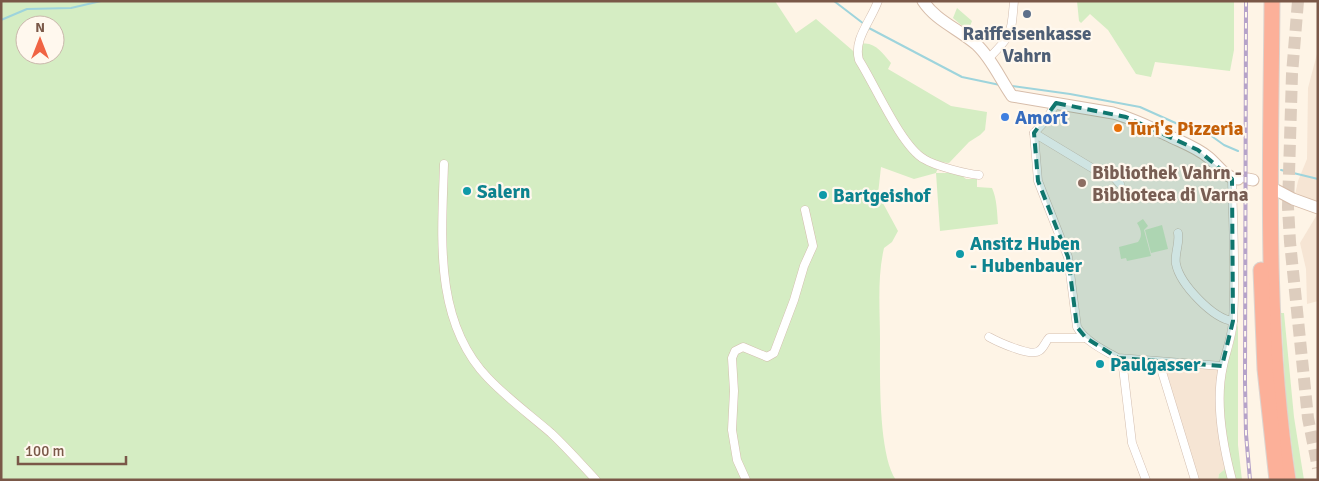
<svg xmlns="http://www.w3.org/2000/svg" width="1319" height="481" font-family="Signika,sans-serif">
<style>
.residential{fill:#f6e5d4}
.green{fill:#d5edc3;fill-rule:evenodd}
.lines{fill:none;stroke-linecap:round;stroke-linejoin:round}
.stream{stroke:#9ed4dc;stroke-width:2}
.primary-tunnel{stroke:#ddcdbe;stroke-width:12;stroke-dasharray:12 6;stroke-linecap:butt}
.street-casing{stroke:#d3bdae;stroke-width:9}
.secondary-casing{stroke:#d7bdaa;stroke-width:13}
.highway-casing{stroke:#dcd4cf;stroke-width:17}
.street{stroke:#fff;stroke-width:8}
.secondary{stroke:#fff;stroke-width:11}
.highway{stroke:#fcb099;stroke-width:15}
.rail-casing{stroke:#b6a3c9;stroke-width:4}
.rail{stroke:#fff8ee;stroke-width:2;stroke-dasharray:5.5;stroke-linecap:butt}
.marked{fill:#0f766e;fill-opacity:0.2;stroke:#0f766e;stroke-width:4;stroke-dasharray:10 6;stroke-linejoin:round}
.service-dot{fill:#5c6f8a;stroke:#fff8ee;stroke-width:2}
.shop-dot{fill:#3f7fe0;stroke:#fff8ee;stroke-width:2}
.food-dot{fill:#e8710a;stroke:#fff8ee;stroke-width:2}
.education-dot{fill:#8d6e63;stroke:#fff8ee;stroke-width:2}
.culture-dot{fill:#0f9aa8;stroke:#fff8ee;stroke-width:2}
.labels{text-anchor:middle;stroke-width:4.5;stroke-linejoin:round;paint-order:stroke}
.service-label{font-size:19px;font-weight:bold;fill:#4e5e75;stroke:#fff8ee}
.shop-label{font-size:19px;font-weight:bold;fill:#366cbe;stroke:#fff8ee;text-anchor:start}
.food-label{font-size:19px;font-weight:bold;fill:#c56008;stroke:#fff8ee;text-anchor:start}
.education-label{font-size:19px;font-weight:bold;fill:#785e54;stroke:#fff8ee;text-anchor:start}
.culture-label{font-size:19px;font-weight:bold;fill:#0d838f;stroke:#fff8ee;text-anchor:start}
</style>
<rect width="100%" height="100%" fill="#fef4e6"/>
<g class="residential">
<path d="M1318 50V209L1295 195 1298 181 1307 159 1308 88Z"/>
<path d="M1318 213V301L1307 304 1306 269 1300 243Z"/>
<path d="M1159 362 1222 366 1226 457 1224 470 1219 474 1218 480H1194Z"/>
</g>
<g class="green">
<path d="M1 1H775L796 33 816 19 859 56 861 44C875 41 883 54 891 63L888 69 951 106 987 112 985 130 980 135 969 142 949 163 940 162 936 173H959L966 179H977V187L992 188C997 199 997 212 998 224L940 231 936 173 914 179 881 167 878 194 898 231 892 242 884 248C877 278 880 310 880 340 880 373 878 454 896 480H1ZM25 25H55V55H25Z"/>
<path d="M1077 1H1234V50L1230 71 1155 62 1151 77 1136 74 1108 30 1090 14 1081 23 1079 21Z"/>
<path d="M957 8 972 21 968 31 953 18Z"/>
<path d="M1143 219 1148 226 1144 230 1151 256 1127 261 1126 258 1121 259 1119 247 1138 242C1143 236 1141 229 1137 223Z"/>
<path d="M1162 225 1168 249 1151 253 1145 230Z"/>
<path d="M1281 313H1284L1294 417 1304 480H1296L1286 400Z"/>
<path d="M1238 323V445L1242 480H1218L1219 474 1224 470 1226 457 1222 431V366L1232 349Z"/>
</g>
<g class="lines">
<g class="stream">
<path d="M834 1 864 24"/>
<path d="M1 20 27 9 71 8 101 1"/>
<path d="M867 27 962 77 1000 85"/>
<path d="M1012 86 1070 94 1140 107 1180 125 1199 127 1224 145 1238 151"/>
<path d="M1281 170 1318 179"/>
</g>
<path class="primary-tunnel" d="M1298 1 1292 74 1288 207 1290 242 1308 418 1318 468"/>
<g class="street-casing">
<g id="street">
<path d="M878 1C871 21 853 39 859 60 875 85 901 146 924 159 935 166 967 174 979 175"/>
<path d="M989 58C1013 34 1011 34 1014 1"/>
<path d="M1034 133 1038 181 1068 257 1077 327C1085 341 1103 350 1118 358L1222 366"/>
<path d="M1034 133 1092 168 1113 176 1120 184"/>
<path d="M1034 133 1047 119 1056 103"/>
<path d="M444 164C442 236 433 321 488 378 507 398 530 415 551 433 567 448 581 464 596 480"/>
<path d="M1232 179C1233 226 1236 274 1233 321 1232 337 1226 351 1223 366 1215 401 1223 446 1232 480"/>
<path d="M1178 233C1180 244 1174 254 1176 264 1180 284 1213 319 1233 321"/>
<path d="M989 337C998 342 1031 357 1039 351 1044 348 1045 342 1049 338H1086"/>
<path d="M1122 359 1132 443 1146 480"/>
<path d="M1159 362 1195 480"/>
<path d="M746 480 737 460 732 430 734 391 732 358 735 351 743 347 767 357 774 353 794 300 804 266 813 246 805 210"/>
</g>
</g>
<g class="secondary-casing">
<g id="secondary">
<path d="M923 1C936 21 959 29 977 45 992 59 1000 79 1012 96L1113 113C1132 118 1149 127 1167 135 1181 142 1196 147 1208 157 1218 165 1225 178 1238 179"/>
<path d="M1248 179 1253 180"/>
<path d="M1276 190 1293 199 1318 208"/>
</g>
</g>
<g class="highway-casing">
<g id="highway">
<path d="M1272 1C1271 161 1264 322 1288 480"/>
<path d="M1261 270 1265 369 1277 480"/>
</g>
</g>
<use href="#street" class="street"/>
<use href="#secondary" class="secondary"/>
<use href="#highway" class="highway"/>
<g class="rail-casing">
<path id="rail" d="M1246 1 1245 382 1246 434 1250 480"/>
</g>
<use href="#rail" class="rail"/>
</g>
<path class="marked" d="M1056 103 1126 117 1198 150 1232 179 1233 321 1222 366 1118 358 1086 338 1077 327 1068 257 1038 181 1034 133Z"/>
<circle class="service-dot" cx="1027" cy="14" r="5"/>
<circle class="shop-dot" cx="1005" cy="117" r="5"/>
<circle class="food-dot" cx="1118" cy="128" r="5"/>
<circle class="education-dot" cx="1082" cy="183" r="5"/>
<g class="culture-dot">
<circle cx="467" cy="191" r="5"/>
<circle cx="823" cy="195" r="5"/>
<circle cx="960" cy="254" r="5"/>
<circle cx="1100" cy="364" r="5"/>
</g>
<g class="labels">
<g class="service-label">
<text x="1027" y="40">Raiffeisenkasse<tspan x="1027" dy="22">Vahrn</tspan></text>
</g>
<g class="shop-label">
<text x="1015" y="124">Amort</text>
</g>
<g class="food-label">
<text x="1128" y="135">Turi's Pizzeria</text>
</g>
<g class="education-label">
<text x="1092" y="179">Bibliothek Vahrn -<tspan x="1092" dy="22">Biblioteca di Varna</tspan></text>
</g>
<g class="culture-label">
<text x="477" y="198">Salern</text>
<text x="833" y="202">Bartgeishof</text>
<text x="970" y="250">Ansitz Huben<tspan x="970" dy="22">- Hubenbauer</tspan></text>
<text x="1110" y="371">Paulgasser</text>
</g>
</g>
<rect width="1319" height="481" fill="none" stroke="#7a5848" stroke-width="5"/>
<g transform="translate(40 40)"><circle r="24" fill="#fff8ee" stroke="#cab8ac"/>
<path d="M0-4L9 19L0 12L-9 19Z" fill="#f06444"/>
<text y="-8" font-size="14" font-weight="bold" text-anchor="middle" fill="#7a5848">N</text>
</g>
<path d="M18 456v8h108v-8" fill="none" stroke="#7a5848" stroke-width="2.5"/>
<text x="25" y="456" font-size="15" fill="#7a5848" stroke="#fff8ee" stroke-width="4" paint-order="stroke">100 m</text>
</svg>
